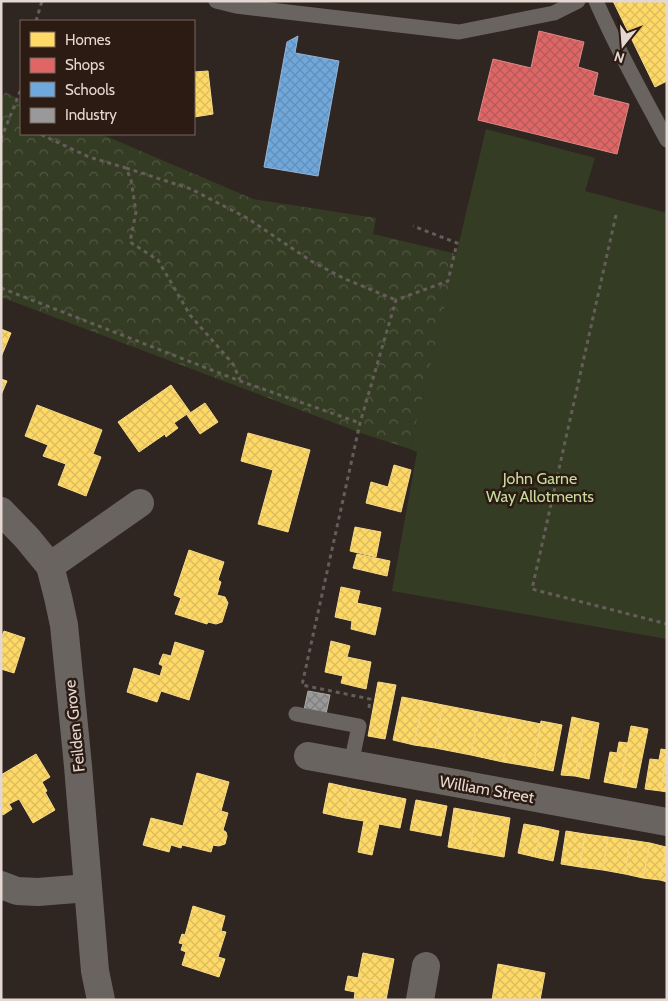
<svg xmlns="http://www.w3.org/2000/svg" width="668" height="1001" font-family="Cabin,sans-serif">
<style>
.green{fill:#353c24}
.forest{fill:url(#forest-crowns)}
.homes{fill:url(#homes-cross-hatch);stroke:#f7d987}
.shops{fill:url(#shops-cross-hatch);stroke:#e28887}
.schools{fill:url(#schools-cross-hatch);stroke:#92b6d9}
.industry{fill:url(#industry-cross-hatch);stroke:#b0acaa}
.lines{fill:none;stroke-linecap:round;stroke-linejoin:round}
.path{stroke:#645d59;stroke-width:3;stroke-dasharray:4 4;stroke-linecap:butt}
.lane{stroke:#6a6460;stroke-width:15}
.street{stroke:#6a6460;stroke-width:28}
.labels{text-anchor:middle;stroke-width:5;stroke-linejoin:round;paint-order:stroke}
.park-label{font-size:16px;fill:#c4dd9d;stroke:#2c1b12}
.street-label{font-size:16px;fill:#e5d8d3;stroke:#2c1b12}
</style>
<defs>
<pattern id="forest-crowns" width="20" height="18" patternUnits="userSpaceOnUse" patternTransform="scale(1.25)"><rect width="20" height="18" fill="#353c24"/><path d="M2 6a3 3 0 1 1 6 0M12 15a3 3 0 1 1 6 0" fill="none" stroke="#525743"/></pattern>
<pattern id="homes-cross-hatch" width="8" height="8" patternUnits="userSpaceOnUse" patternTransform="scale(1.25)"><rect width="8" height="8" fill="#ffd966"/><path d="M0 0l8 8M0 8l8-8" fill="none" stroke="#dabb5e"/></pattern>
<pattern id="shops-cross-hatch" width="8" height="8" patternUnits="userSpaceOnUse" patternTransform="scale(1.25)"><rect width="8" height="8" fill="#e06666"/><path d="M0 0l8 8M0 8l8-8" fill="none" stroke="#b25b5a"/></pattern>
<pattern id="schools-cross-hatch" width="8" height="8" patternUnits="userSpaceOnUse" patternTransform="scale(1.25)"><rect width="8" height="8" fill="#6fa8dc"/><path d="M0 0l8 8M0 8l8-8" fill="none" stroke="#648eb5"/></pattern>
<pattern id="industry-cross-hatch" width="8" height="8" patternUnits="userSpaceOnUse" patternTransform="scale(1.25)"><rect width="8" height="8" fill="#999"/><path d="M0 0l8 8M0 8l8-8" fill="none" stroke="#807f7e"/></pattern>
</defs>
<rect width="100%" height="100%" fill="#302621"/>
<path class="green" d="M486 129 595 158 585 191 667 213V639L392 591 417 452 410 449Z"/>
<path class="forest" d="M5 92 21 100V134H101L253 199 376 218 373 234 457 254 410 449 361 433 1 297V101Z"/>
<g class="homes">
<path d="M613 1H667V81L655 87Z"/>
<path d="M208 71 213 114 194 117V72Z"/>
<path d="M1 329 11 333 1 357Z"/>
<path d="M1 379 7 381 1 395Z"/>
<path d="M171 385 190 412 174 423 178 428 166 437 165 434 139 452 118 422Z"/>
<path d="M205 403 218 422 200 434 187 415Z"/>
<path d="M37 405 102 430 93 454 101 457 86 496 58 485 66 464 43 456 48 445 25 436Z"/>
<path d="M248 433 310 450 288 532 258 524 273 470 241 461Z"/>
<path d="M394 465 411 470 401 512 366 503 371 482 388 487Z"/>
<path d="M355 527 381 532 376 557 350 551Z"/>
<path d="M189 550 224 562 218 580 221 582 217 595 225 597 228 603 222 622 216 624 208 622 207 624 175 614 181 598 174 595Z"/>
<path d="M357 554 390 561 387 576 353 568Z"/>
<path d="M341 587 360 591 357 603 381 608 375 635 351 629 352 621 335 617Z"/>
<path d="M4 631 25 638 14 673 1 669V636H2Z"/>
<path d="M331 641 350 646 347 657 371 662 366 689 341 683 343 676 325 672Z"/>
<path d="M175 642 204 651 189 700 161 691 157 702 127 692 134 668 160 676 163 666 159 664 163 654 171 656Z"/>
<path d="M378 682 396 685 385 739 368 736Z"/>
<path d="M402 697 423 701 414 745 393 740Z"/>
<path d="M423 701 443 705 435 748 414 745Z"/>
<path d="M443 705 479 712 471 755 435 748Z"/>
<path d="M479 712 511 718 503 762 471 755Z"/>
<path d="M572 717 585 720 575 776 561 775Z"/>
<path d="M511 718 541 724 533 767 503 762Z"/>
<path d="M585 720 599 723 589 779 575 776Z"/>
<path d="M541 721 562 725 553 771 533 767Z"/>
<path d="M631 726 648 729 636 788 620 785Z"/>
<path d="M619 742 628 743 620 785 604 782 610 752 617 753Z"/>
<path d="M661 749 667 750 661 791 645 789 650 759 659 760Z"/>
<path d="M36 754 50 777 42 782 47 791 45 792 55 810 33 823 19 799 9 804 12 809 3 815 1 812V775Z"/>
<path d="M667 754V792L661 791Z"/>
<path d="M197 773 229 782 221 811 228 813 223 830 226 832 227 836 225 844 219 846 213 845 211 852 182 845 181 848 171 845 169 852 143 845 151 818 183 826Z"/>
<path d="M329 783 351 788 345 818 323 813Z"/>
<path d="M351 788 406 799 400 828 379 824 372 855 358 852 364 821 345 818Z"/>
<path d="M416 800 447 806 441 836 410 830Z"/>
<path d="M454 808 476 812 470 851 448 847Z"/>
<path d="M476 812 510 818 504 857 470 851Z"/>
<path d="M524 824 541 827 535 857 518 853Z"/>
<path d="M541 827 559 831 553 861 535 857Z"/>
<path d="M566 831 585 834 580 867 561 864Z"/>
<path d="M585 834 608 837 603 870 580 867Z"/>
<path d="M608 837 630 840 625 874 603 870Z"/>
<path d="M630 840 650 843 643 878 625 874Z"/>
<path d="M650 843 666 847 660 880 643 878Z"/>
<path d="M666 847H667V882L660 880Z"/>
<path d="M193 906 225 916 221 931 226 932 218 957 225 959 219 977 182 965 186 952 181 950 183 944 179 943 182 934 185 935Z"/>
<path d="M363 953 394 959 389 984 358 978Z"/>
<path d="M498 964 545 973 540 1000H492Z"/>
<path d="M348 976 389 984 386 1000H354L355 992 345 990Z"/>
</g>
<path class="shops" d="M539 31 584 42 578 67 598 73 593 95 629 104 617 154 478 120 493 59 531 68Z"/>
<path class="schools" d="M298 36 295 53 339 61 318 176 264 167 287 42Z"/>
<path class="industry" d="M308 691 330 695 326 714 304 710Z"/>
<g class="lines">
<g class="path">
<path d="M36 21 42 1"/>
<path d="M42 134V135L89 157 126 168 131 180 136 212 130 242 158 260 190 315 233 364 240 380"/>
<path d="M1 139 21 89"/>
<path d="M126 168 191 189 247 218 311 261 343 278 396 300"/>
<path d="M616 215 532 589 667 624"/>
<path d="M1 288 240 381 360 423"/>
<path d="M369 708 370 699 302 685 360 423 396 300 448 281 457 243 413 226"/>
</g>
<g class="lane">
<path d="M216 1 236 6 459 32 554 13 578 1"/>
<path d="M596 1C617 49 642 94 667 140"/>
<path d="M296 714 359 726 351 764"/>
</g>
<g class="street">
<path d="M1 511 27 538 50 566 58 597 64 625 78 766 95 971 101 1000"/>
<path d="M50 566 140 503"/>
<path d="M308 756 667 822"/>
<path d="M1 885 17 891 38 892 88 888"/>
<path d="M420 1000 426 966"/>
</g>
</g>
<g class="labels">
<g class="park-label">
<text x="540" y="484">John Garne<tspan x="540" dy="18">Way Allotments</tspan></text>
</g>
<g class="street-label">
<text transform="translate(74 726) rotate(-96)" y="6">Feilden Grove</text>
<text transform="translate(487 789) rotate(10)" y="6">William Street</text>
</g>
</g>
<rect width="668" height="1001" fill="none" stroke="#e5d8d3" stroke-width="5"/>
<rect x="20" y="20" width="175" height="115" fill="#2c1b12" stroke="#76675f"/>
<rect x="30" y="32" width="25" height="15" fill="#ffd966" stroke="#76675f"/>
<text x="65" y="45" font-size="15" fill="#e5d8d3">Homes</text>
<rect x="30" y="58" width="25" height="15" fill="#e06666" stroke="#76675f"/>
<text x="65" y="70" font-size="15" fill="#e5d8d3">Shops</text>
<rect x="30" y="82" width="25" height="15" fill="#6fa8dc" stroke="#76675f"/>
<text x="65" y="95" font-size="15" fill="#e5d8d3">Schools</text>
<rect x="30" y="108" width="25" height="15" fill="#999999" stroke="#76675f"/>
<text x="65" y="120" font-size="15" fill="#e5d8d3">Industry</text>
<g transform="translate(623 45) rotate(197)" stroke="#2c1b12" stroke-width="4" paint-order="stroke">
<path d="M0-4L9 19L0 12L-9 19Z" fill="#e5d8d3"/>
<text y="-8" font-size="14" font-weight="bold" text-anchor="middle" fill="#e5d8d3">N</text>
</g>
</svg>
